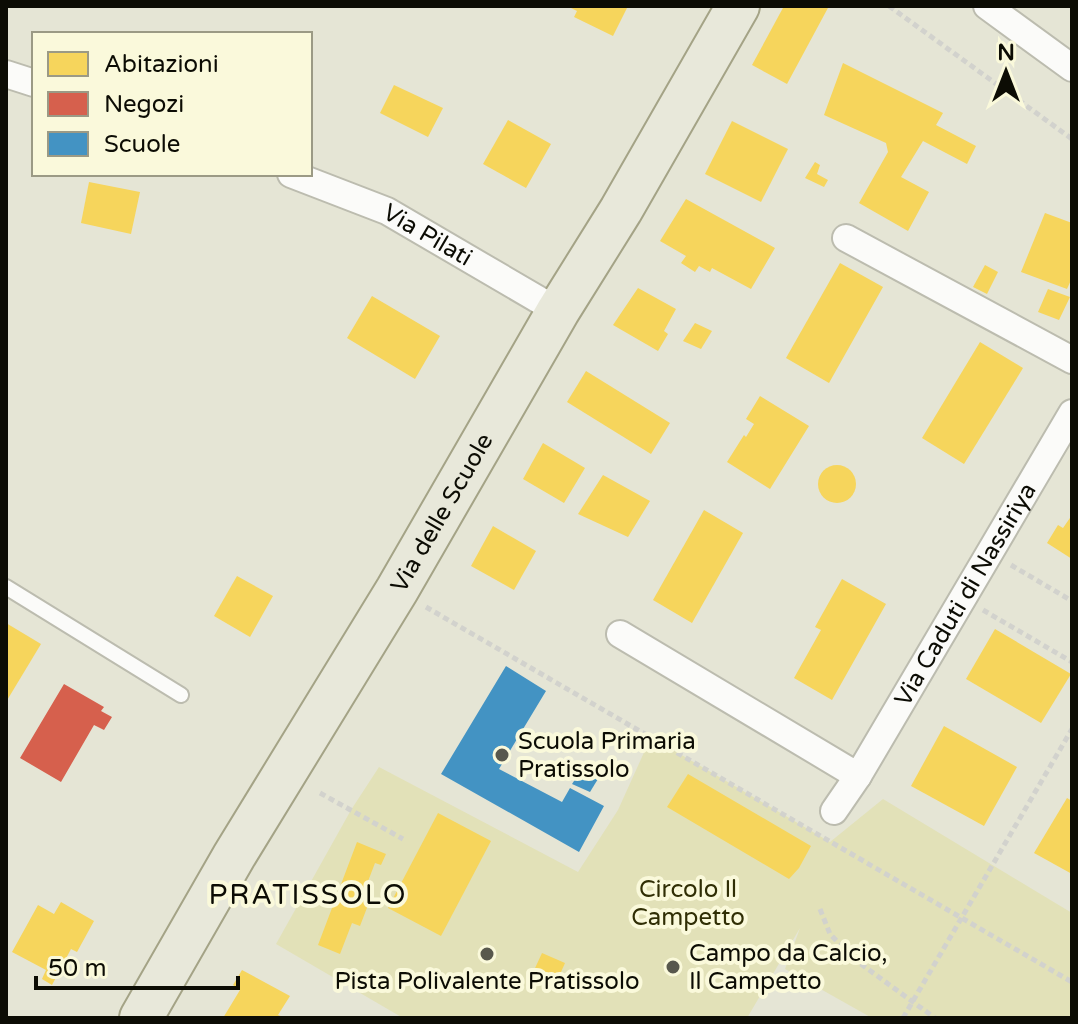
<svg xmlns="http://www.w3.org/2000/svg" width="1078" height="1024" font-family="'Varela Round',sans-serif">
<style>
.green{fill:#e2e1b8}
.homes{fill:#f6d55c}
.shops{fill:#d6604d}
.schools{fill:#4393c3}
.lines{fill:none;stroke-linecap:round;stroke-linejoin:round}
.lane-casing{stroke:#bcbcaf;stroke-width:18}
.street-casing{stroke:#bcbcaf;stroke-width:30}
.primary-casing{stroke:#a4a386;stroke-width:46}
.path{stroke:#d2d2cd;stroke-width:5;stroke-dasharray:6 4;stroke-linecap:butt}
.lane{stroke:#fbfbf9;stroke-width:14}
.street{stroke:#fbfbf9;stroke-width:26}
.primary{stroke:#e8e8da;stroke-width:42}
.poi-dot{fill:#58584d;stroke:#faf9db;stroke-width:3}
.labels{text-anchor:middle;stroke-width:8;stroke-linejoin:round;paint-order:stroke}
.street-label{font-size:24px;fill:#0c0c04;stroke:#faf9db}
.poi-label{font-size:24px;fill:#0c0c04;stroke:#faf9db;text-anchor:start}
.park-label{font-size:24px;fill:#302e05;stroke:#faf9db}
.quarter-label{font-size:28px;letter-spacing:2px;fill:#0c0c04;stroke:#faf9db}
</style>
<rect width="100%" height="100%" fill="#e5e5d5"/>
<path class="green" d="M651 737 830 842 883 799 1072 913V1018H872L785 969 800 928 747 1018H403L276 944 351 810 379 767 578 872 618 810Z"/>
<g class="homes">
<path d="M567 6H628L613 36 574 17 577 11Z"/>
<path d="M784 6H829L787 84 752 65Z"/>
<path d="M843 63 943 113 936 125 976 146 967 164 923 141 901 177 929 192 908 231 859 203 888 152 886 143 824 115Z"/>
<path d="M394 85 443 108 428 137 380 113Z"/>
<path d="M508 120 551 144 526 188 483 164Z"/>
<path d="M732 121 788 149 761 202 705 174Z"/>
<path d="M815 162 820 165 817 174 828 180 824 187 805 178Z"/>
<path d="M89 182 140 192 131 234 81 223Z"/>
<path d="M686 199 775 248 751 289 712 268 710 272 699 266 695 272 681 263 686 256 660 241Z"/>
<path d="M1045 213 1072 223V278L1067 289 1021 272Z"/>
<path d="M840 263 883 287 829 383 786 358Z"/>
<path d="M985 265 998 272 987 294 973 287Z"/>
<path d="M638 288 676 309 664 331 668 334 658 351 613 325Z"/>
<path d="M1048 289 1070 297 1059 320 1038 312Z"/>
<path d="M372 296 440 336 415 379 347 338Z"/>
<path d="M695 323 712 331 701 349 683 341Z"/>
<path d="M980 342 1023 368 964 464 922 438Z"/>
<path d="M586 371 670 423 651 454 567 402Z"/>
<path d="M760 396 809 426 770 489 727 462 744 435 746 437 754 424 746 419Z"/>
<path d="M543 443 585 468 564 503 523 479Z"/>
<circle cx="837" cy="484" r="19"/>
<path d="M603 475 650 501 628 537 578 514Z"/>
<path d="M704 510 743 533 692 623 653 600Z"/>
<path d="M1072 515V559L1047 543 1058 525 1063 528Z"/>
<path d="M493 526 536 551 514 590 471 566Z"/>
<path d="M237 576 273 596 250 637 214 616Z"/>
<path d="M842 579 886 604 832 700 794 678 821 630 815 627Z"/>
<path d="M6 623 41 644 6 702Z"/>
<path d="M995 629 1071 674 1041 723 966 679Z"/>
<path d="M944 726 1017 767 984 826 911 786Z"/>
<path d="M688 774 811 846 799 868 789 879 667 807Z"/>
<path d="M1067 798 1072 801V874L1034 853Z"/>
<path d="M438 813 491 841 441 936 388 908Z"/>
<path d="M357 842 386 854 381 865 375 863 362 897 370 900 360 926 352 923 340 954 318 945Z"/>
<path d="M61 902 94 921 77 952 71 949 52 985 42 979 46 970 12 952 38 905 54 914Z"/>
<path d="M542 953 565 963 553 990 530 979Z"/>
<path d="M242 970 290 996 278 1015 286 1018H223L240 990 233 985Z"/>
</g>
<path class="shops" d="M64 684 104 707 101 711 112 717 104 730 94 725 61 782 20 758Z"/>
<g class="schools">
<path d="M506 666 546 691 499 769 562 802 570 788 604 806 579 852 441 774Z"/>
<path d="M584 766 601 774 590 792 572 784Z"/>
</g>
<g class="lines">
<g class="lane-casing">
<path id="lane" d="M6 587 181 695"/>
</g>
<g class="street-casing">
<g id="street">
<path d="M987 6 1072 68"/>
<path d="M6 74 34 83"/>
<path id="s1" d="M291 174 387 211 558 311"/>
<path d="M846 238 1072 360"/>
<path id="s2" d="M620 634 858 776 1072 413"/>
<path d="M834 811 858 776"/>
</g>
</g>
<g class="primary-casing">
<g id="primary">
<path id="s3" d="M141 1018 234 856 397 590 558 311 621 210 738 6"/>
</g>
</g>
<g class="path">
<path d="M889 6 1072 139"/>
<path d="M1011 565 1072 601"/>
<path d="M426 607 1072 982"/>
<path d="M983 610 1072 662"/>
<path d="M320 793 403 839"/>
<path d="M820 909 830 934 854 959 935 1018"/>
<path d="M903 1018 1072 729"/>
</g>
<use href="#lane" class="lane"/>
<use href="#street" class="street"/>
<use href="#primary" class="primary"/>
</g>
<g class="poi-dot">
<circle cx="502" cy="755" r="8"/>
<circle cx="487" cy="954" r="8"/>
<circle cx="673" cy="967" r="8"/>
</g>
<g class="labels">
<g class="street-label">
<text dy="8" stroke="none"><textPath href="#s1" startOffset="150">Via Pilati</textPath></text>
<text dy="8" stroke="none"><textPath href="#s3" startOffset="588">Via delle Scuole</textPath></text>
<text dy="8" stroke="none"><textPath href="#s2" startOffset="488">Via Caduti di Nassiriya</textPath></text>
</g>
<g class="poi-label">
<text x="518" y="749">Scuola Primaria<tspan x="518" dy="28">Pratissolo</tspan></text>
<text x="689" y="961">Campo da Calcio,<tspan x="689" dy="28">Il Campetto</tspan></text>
<text x="487" y="989" text-anchor="middle">Pista Polivalente Pratissolo</text>
</g>
<g class="park-label">
<text x="688" y="897">Circolo Il<tspan x="688" dy="28">Campetto</tspan></text>
</g>
<g class="quarter-label">
<text x="308" y="904">PRATISSOLO</text>
</g>
</g>
<rect width="1078" height="1024" fill="none" stroke="#0c0c04" stroke-width="16"/>
<rect x="32" y="32" width="280" height="144" fill="#faf9db" stroke="#9b9a85" stroke-width="2"/>
<rect x="48" y="52" width="40" height="24" fill="#f6d55c" stroke="#9b9a85" stroke-width="2"/>
<text x="104" y="72" font-size="24" fill="#0c0c04">Abitazioni</text>
<rect x="48" y="92" width="40" height="24" fill="#d6604d" stroke="#9b9a85" stroke-width="2"/>
<text x="104" y="112" font-size="24" fill="#0c0c04">Negozi</text>
<rect x="48" y="132" width="40" height="24" fill="#4393c3" stroke="#9b9a85" stroke-width="2"/>
<text x="104" y="152" font-size="24" fill="#0c0c04">Scuole</text>
<g transform="translate(1006 72)" stroke="#faf9db" stroke-width="6" paint-order="stroke">
<path d="M0-6L14 30L0 20L-14 30Z" fill="#0c0c04"/>
<text y="-12" font-size="22" font-weight="bold" text-anchor="middle" fill="#0c0c04">N</text>
</g>
<path d="M36 976v12h202v-12" fill="none" stroke="#0c0c04" stroke-width="4"/>
<text x="48" y="976" font-size="24" fill="#0c0c04" stroke="#faf9db" stroke-width="6" paint-order="stroke">50 m</text>
</svg>
